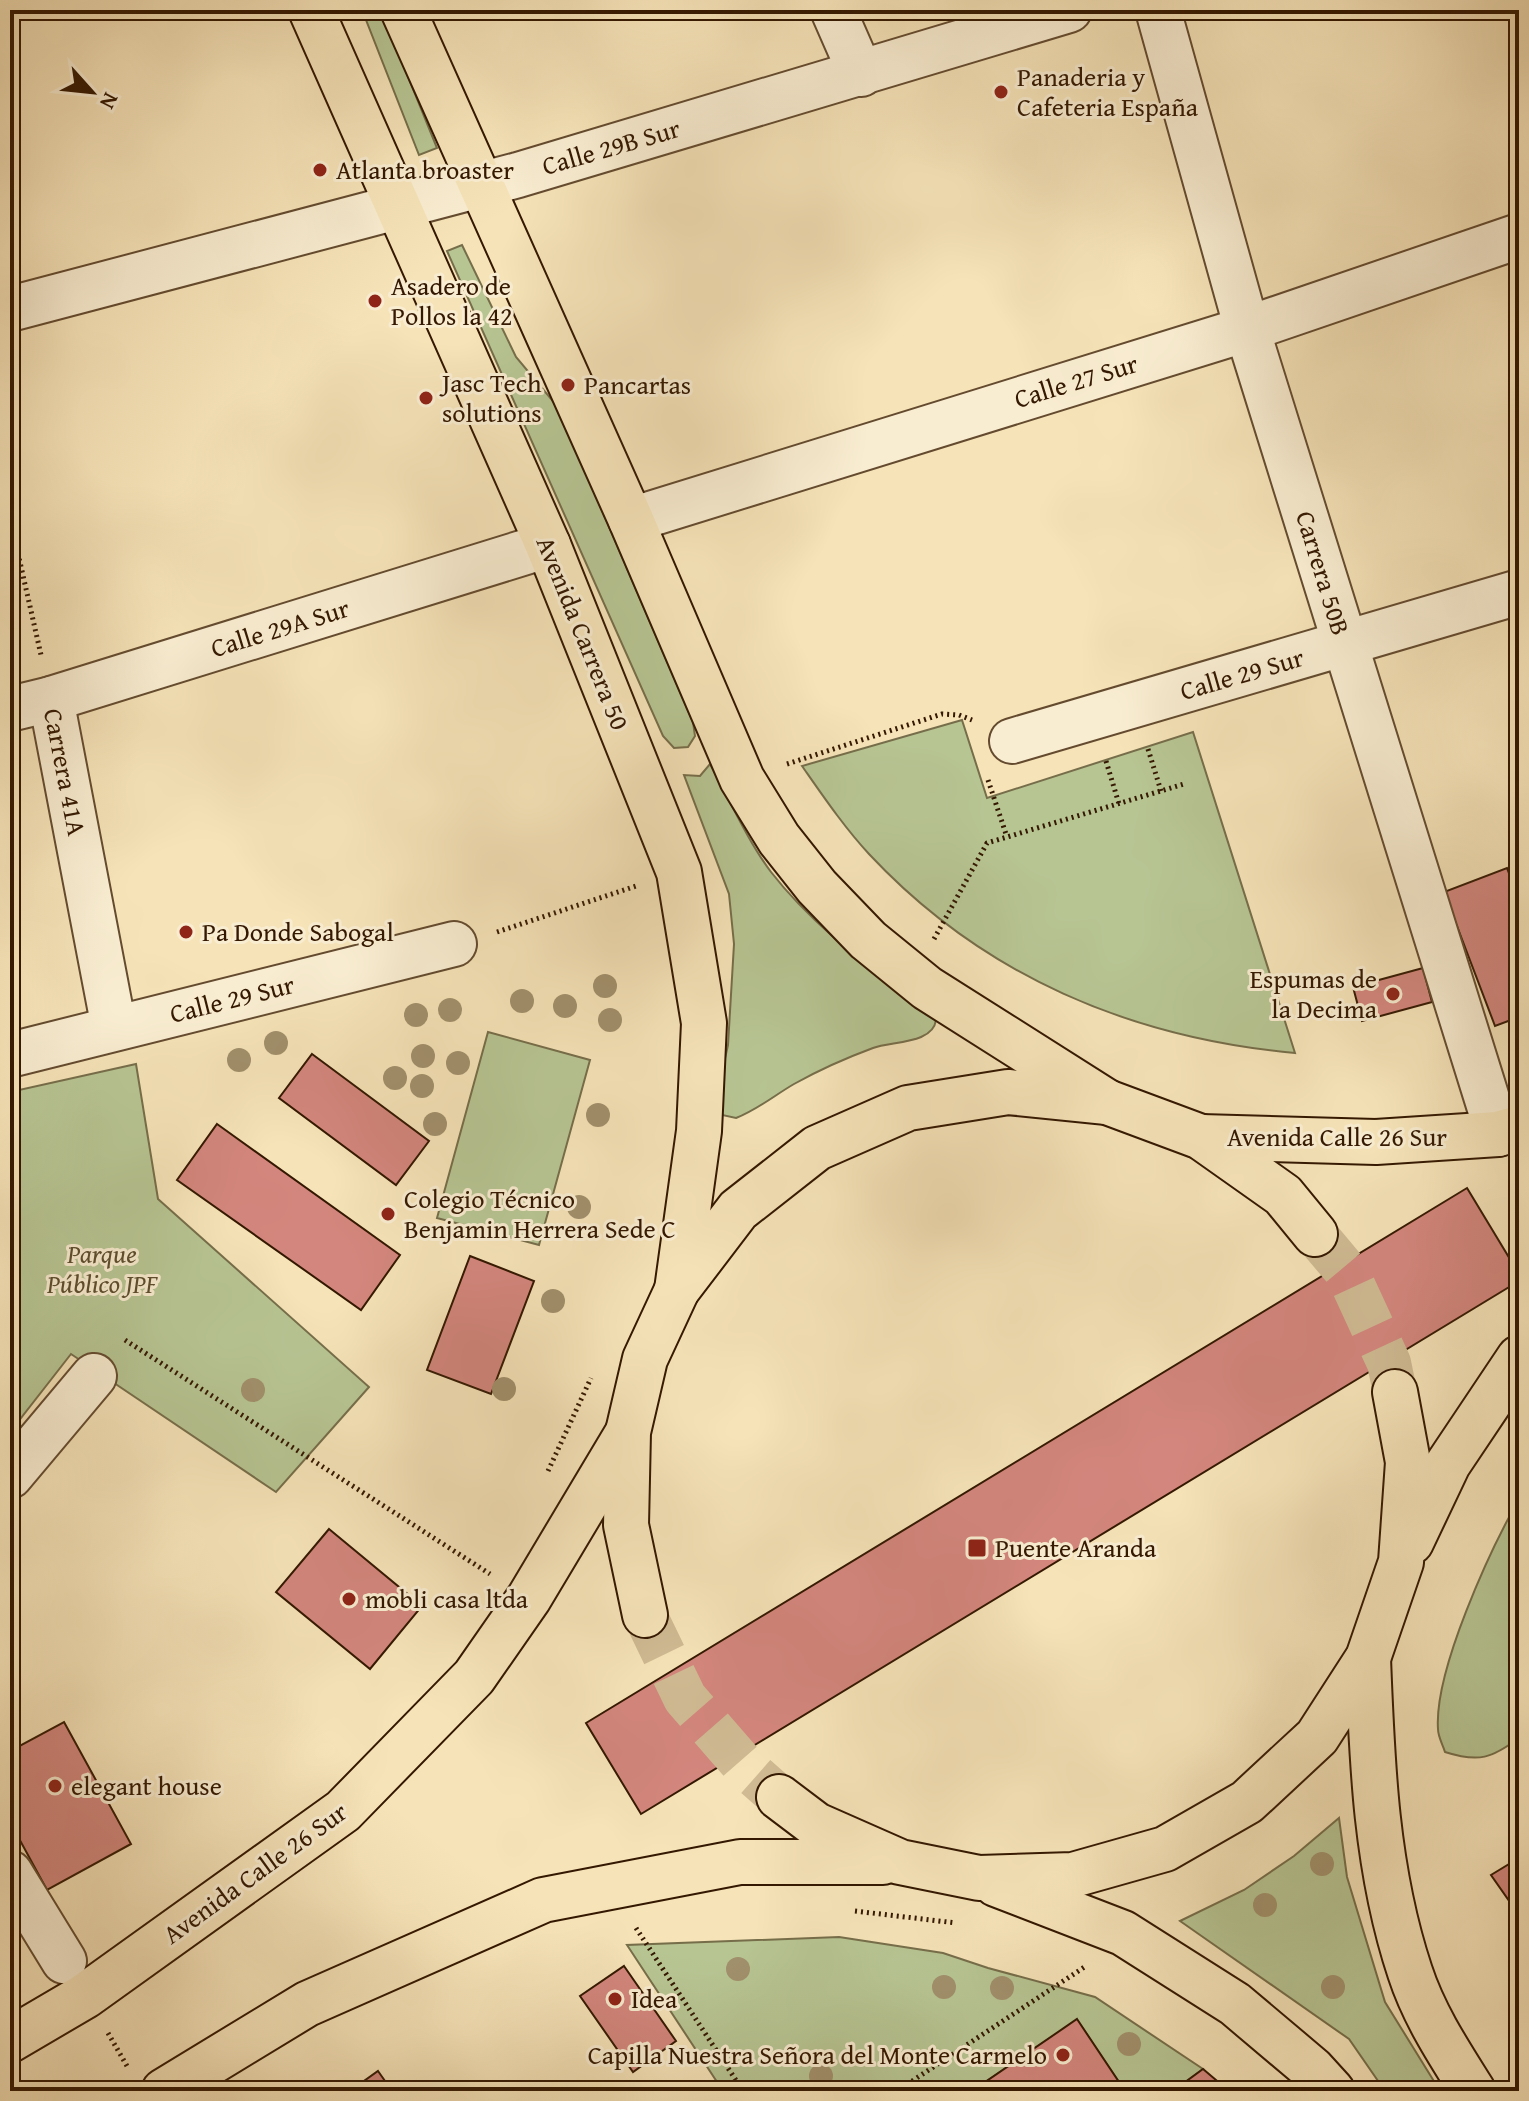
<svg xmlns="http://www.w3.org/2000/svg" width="1529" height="2101" font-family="'Gentium Book Plus',serif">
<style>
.green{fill:#b7c593;stroke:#766e4a;stroke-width:2}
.building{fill:#d3867d;stroke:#341801;stroke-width:2}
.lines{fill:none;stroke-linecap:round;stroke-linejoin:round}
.major-tunnel{stroke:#cfba93;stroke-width:44;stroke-dasharray:44 22;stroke-linecap:butt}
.minor-casing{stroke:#644b2f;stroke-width:48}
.major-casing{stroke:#341801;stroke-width:48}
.path{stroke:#341801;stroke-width:5;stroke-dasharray:2 4;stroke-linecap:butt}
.minor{stroke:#f9edd1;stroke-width:44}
.major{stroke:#f6e3b8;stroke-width:44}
.tree{fill:#a1906c}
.poi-dot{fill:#8f2418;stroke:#f9edd1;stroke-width:3}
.labels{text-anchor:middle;stroke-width:6;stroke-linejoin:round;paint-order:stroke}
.poi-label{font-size:26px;fill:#341801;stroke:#f9edd1;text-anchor:start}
.street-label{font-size:26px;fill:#341801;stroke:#f9edd1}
.park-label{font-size:26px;font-style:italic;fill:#5b4c2d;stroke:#f9edd1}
</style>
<rect width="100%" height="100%" fill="#f6e3b8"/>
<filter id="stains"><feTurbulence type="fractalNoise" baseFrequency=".0025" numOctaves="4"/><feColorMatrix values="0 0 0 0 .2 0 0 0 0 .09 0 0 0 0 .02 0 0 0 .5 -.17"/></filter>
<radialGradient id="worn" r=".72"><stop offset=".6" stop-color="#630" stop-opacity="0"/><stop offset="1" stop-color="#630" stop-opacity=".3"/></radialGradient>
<g class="green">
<path d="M359 10H381L437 148 419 155 366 20Z"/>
<path d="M462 245 516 357 557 406 693 722 695 736 688 747 674 748 663 736 447 251Z"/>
<path d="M962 720 987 798 1193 732 1295 1053C1131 1038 983 976 869 854 844 827 823 796 802 766Z"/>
<path d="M710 764C728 797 749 843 771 872 816 930 879 974 936 1020 933 1044 892 1041 873 1048 846 1058 819 1070 794 1084 775 1095 757 1110 736 1118L722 1115 716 1098 728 1045 734 944 729 894 684 775 700 776Z"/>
<path d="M488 1032 590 1060 539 1245 437 1218Z"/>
<path d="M136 1064 158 1199 369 1387 276 1492 71 1354 10 1432V1092Z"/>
<path d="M1519 1499V1738C1492 1758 1479 1763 1445 1752 1443 1745 1438 1737 1438 1729 1434 1671 1490 1550 1519 1499Z"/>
<path d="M1339 1818 1347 1877 1385 2002 1440 2091H1385L1349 2039 1180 1921 1244 1890 1294 1856Z"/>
<path d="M839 1937 943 1953 988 1968 1095 1997 1203 2069 1173 2091H1125L1077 2020 972 2091H723L627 1945Z"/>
</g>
<g class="building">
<path d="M1507 868 1519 900V1017L1495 1026 1444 892Z"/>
<path d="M1423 968 1432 1002 1362 1021 1353 987Z"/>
<path d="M312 1054 429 1141 396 1185 279 1098Z"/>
<path d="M217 1124 400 1255 361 1310 177 1180Z"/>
<path d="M1467 1188 1519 1274V1281L641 1814 586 1723Z"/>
<path d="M470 1256 534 1281 491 1394 427 1370Z"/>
<path d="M329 1529 422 1606 370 1669 276 1592Z"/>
<path d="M64 1722 131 1844 47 1890 10 1822V1751Z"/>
<path d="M1519 1858V1915L1491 1875Z"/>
<path d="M624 1966 676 2041 633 2072 580 1996Z"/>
<path d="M1077 2019 1125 2091H972Z"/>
<path d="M1203 2069 1229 2091H1173Z"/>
<path d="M378 2071 392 2091H350Z"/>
</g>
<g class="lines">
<g class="major-tunnel">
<path d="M1315 1234 1347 1272 1389 1363 1395 1392"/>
<path d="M645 1615 685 1698 746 1768 779 1797"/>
</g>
<g class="minor-casing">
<g id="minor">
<path d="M833 10 861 74"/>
<path d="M1158 10 1247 329 1498 1134"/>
<path d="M10 309 518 175 1069 10"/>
<path d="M631 520 1247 329 1519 236"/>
<path d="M51 699 114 1028"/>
<path d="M10 709 51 699 548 545"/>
<path d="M1012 741 1519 592"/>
<path d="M10 1055 454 944"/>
<path d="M10 1476 94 1376"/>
<path d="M10 1873 64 1961"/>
</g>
</g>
<g class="major-casing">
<g id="major">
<path d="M311 10 548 545 679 872 704 1023 699 1131 677 1290"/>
<path d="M403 10 631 520 742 779 779 839 817 887 868 940 927 988 1107 1102"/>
<path d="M1201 1137 1376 1142 1498 1134 1519 1128"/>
<path d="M1411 1542 1448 1464 1519 1358"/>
<path d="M645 1615 626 1525 628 1432 645 1359 677 1290 738 1210 817 1148 908 1108 1008 1092 1107 1102 1201 1137 1283 1195 1315 1234"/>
<path d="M1368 1658C1372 1764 1376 1870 1410 1972 1424 2015 1449 2053 1473 2091"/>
<path d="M779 1797 816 1825 900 1862 979 1878 1073 1875 1165 1849 1247 1802 1317 1737 1368 1658 1401 1562 1408 1462 1395 1392"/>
<path d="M996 1884 1123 1933 1235 2004 1312 2069 1332 2091"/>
<path d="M10 2040 85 1996 343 1811 474 1677 529 1598 627 1434"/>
<path d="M164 2091 307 2004 543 1900 740 1862H883"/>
</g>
</g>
<g class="path">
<path d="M10 518 41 655"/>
<path d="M1148 749 1161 791"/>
<path d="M1106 761 1119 804"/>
<path d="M787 764 942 714 959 715 972 720"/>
<path d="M988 780 1007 837"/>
<path d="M497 932 636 886"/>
<path d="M934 939 987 843 1184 784"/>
<path d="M125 1340 490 1574"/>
<path d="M548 1471 591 1378"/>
<path d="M855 1911 956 1923"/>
<path d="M636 1928 743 2091"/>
<path d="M108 2033 127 2066"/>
<path d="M897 2091 1086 1966"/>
</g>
<use href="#minor" class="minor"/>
<use href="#major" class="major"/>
</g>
<g class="tree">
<circle cx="605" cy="986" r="12"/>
<circle cx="522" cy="1001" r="12"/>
<circle cx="565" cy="1006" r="12"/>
<circle cx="450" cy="1010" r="12"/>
<circle cx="416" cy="1015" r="12"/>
<circle cx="610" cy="1020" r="12"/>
<circle cx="276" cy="1043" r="12"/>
<circle cx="423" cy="1056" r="12"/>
<circle cx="239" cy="1060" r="12"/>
<circle cx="458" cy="1063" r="12"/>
<circle cx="395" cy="1078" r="12"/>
<circle cx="422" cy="1086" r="12"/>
<circle cx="598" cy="1115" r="12"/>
<circle cx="435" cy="1124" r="12"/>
<circle cx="579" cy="1207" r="12"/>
<circle cx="553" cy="1301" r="12"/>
<circle cx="504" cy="1389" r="12"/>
<circle cx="253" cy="1390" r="12"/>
<circle cx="1322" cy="1864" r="12"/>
<circle cx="1265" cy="1905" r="12"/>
<circle cx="738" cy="1969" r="12"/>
<circle cx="944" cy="1987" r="12"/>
<circle cx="1333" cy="1987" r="12"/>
<circle cx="1002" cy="1988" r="12"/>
<circle cx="1129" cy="2044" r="12"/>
<circle cx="821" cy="2076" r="12"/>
</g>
<g class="poi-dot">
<circle cx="1001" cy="92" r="8"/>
<circle cx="320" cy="170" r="8"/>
<circle cx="375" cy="301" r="8"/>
<circle cx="568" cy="385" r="8"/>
<circle cx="426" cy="398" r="8"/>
<circle cx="186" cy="932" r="8"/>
<circle cx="1393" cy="994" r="8"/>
<circle cx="388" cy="1214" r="8"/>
<rect x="967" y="1538" width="20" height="20" rx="4"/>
<circle cx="349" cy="1599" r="8"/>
<circle cx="55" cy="1786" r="8"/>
<circle cx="615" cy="1999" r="8"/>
<circle cx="1063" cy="2055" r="8"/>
</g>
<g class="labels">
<g class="poi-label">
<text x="1017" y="86">Panaderia y<tspan x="1017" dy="30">Cafeteria España</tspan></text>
<text x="336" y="179">Atlanta broaster</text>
<text x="391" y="295">Asadero de<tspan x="391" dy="30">Pollos la 42</tspan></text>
<text x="442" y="392">Jasc Tech<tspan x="442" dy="30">solutions</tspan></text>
<text x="584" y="394">Pancartas</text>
<text x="202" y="941">Pa Donde Sabogal</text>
<text x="1377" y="988" text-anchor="end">Espumas de<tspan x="1377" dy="30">la Decima</tspan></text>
<text x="404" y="1208">Colegio Técnico<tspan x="404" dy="30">Benjamin Herrera Sede C</tspan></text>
<text x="995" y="1557">Puente Aranda</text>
<text x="365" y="1608">mobli casa ltda</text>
<text x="71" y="1795">elegant house</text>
<text x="631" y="2008">Idea</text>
<text x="1047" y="2064" text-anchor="end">Capilla Nuestra Señora del Monte Carmelo</text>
</g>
<g class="street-label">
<text transform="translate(611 147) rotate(-16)" y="9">Calle 29B Sur</text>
<text transform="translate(1076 381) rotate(-17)" y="9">Calle 27 Sur</text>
<text transform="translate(1323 573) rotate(73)" y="9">Carrera 50B</text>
<text transform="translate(280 628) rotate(-17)" y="9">Calle 29A Sur</text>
<text transform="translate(583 633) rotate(68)" y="9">Avenida Carrera 50</text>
<text transform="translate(1242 674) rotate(-16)" y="9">Calle 29 Sur</text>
<text transform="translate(65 772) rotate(79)" y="9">Carrera 41A</text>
<text transform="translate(232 999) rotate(-14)" y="9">Calle 29 Sur</text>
<text x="1337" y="1146">Avenida Calle 26 Sur</text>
<text transform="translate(255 1873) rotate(-36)" y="9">Avenida Calle 26 Sur</text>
</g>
<g class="park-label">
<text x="102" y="1263">Parque<tspan x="102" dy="30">Público JPF</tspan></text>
</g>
</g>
<rect width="1529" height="2101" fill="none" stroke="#f6e3b8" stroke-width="40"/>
<rect x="12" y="12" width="1505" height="2077" fill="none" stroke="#341801" stroke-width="4"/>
<rect x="20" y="20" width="1489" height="2061" fill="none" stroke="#341801" stroke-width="2"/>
<g transform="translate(92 92) rotate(117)" stroke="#f9edd1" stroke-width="6" paint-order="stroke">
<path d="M0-6L14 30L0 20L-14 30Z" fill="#341801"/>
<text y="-12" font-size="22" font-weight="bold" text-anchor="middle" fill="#341801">N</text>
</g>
<rect width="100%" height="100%" filter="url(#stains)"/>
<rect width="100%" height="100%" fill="url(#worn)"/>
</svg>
